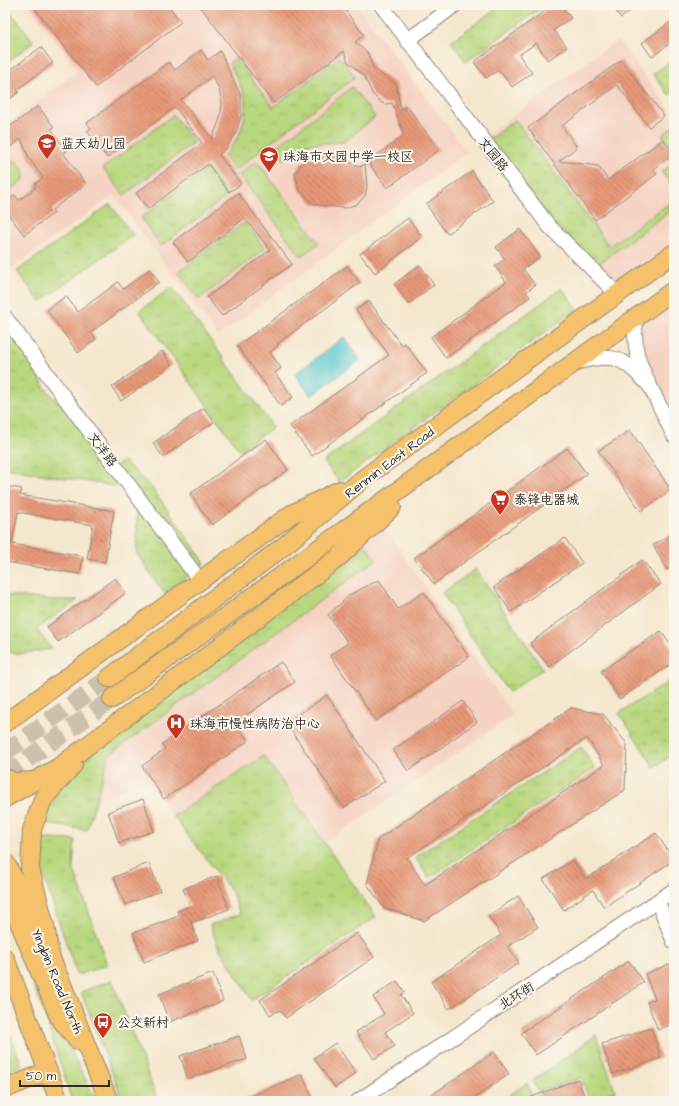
<svg xmlns="http://www.w3.org/2000/svg" width="679" height="1106" font-family="'Architects Daughter','LXGW WenKai TC',sans-serif">
<style>
.built{fill:#f5d2c2}
.grass{fill:url(#grass-tufts);stroke:#728154}
.park{fill:url(#park-crowns);stroke:#728154}
.garden{fill:#b8d77e;stroke:#728154}
.water{fill:#5ac8cf;stroke:#427a7d}
.building{fill:url(#building-back-hatch);fill-rule:evenodd}
.lines{fill:none;stroke-linecap:round;stroke-linejoin:round}
.major-tunnel{stroke:#cdc1ad;stroke-width:18;stroke-dasharray:18 9;stroke-linecap:butt}
.minor-casing{stroke:#90897c;stroke-width:16}
.major-casing{stroke:#90897c;stroke-width:20}
.minor{stroke:#fff;stroke-width:14}
.major{stroke:#f5c16b;stroke-width:18}
.labels{text-anchor:middle;stroke-width:4;stroke-linejoin:round;paint-order:stroke}
.poi-label{font-size:13px;fill:#2b2b2b;stroke:#fbf7ec;text-anchor:start}
.street-label{font-size:13px;fill:#2b2b2b;stroke:#fbf7ec}
</style>
<defs>
<pattern id="grass-tufts" width="24" height="20" patternUnits="userSpaceOnUse"><rect width="24" height="20" fill="#b8d77e"/><path d="M3 7l-1-3M5 7V3M7 7l1-3M15 17l-1-3M17 17v-4M19 17l1-3" fill="none" stroke="#9eb96d"/></pattern>
<pattern id="park-crowns" width="20" height="18" patternUnits="userSpaceOnUse"><rect width="20" height="18" fill="#b8d77e"/><path d="M2 6a3 3 0 1 1 6 0M12 15a3 3 0 1 1 6 0" fill="none" stroke="#9eb96d"/></pattern>
<pattern id="building-back-hatch" width="6" height="6" patternUnits="userSpaceOnUse"><rect width="6" height="6" fill="#e79878"/><path d="M-1 5l2 2M0 0l6 6M5-1l2 2" fill="none" stroke="#bb7c63"/></pattern>
</defs>
<rect width="100%" height="100%" fill="#fbf7ec"/>
<filter id="ink" filterUnits="userSpaceOnUse"><feTurbulence type="fractalNoise" baseFrequency=".025" numOctaves="2"/><feDisplacementMap in="SourceGraphic" scale="8" xChannelSelector="R" yChannelSelector="G"/><feConvolveMatrix kernelMatrix="1 2 1 2 8 2 1 2 1" color-interpolation-filters="sRGB"/></filter>
<filter id="wash" filterUnits="userSpaceOnUse"><feTurbulence type="fractalNoise" baseFrequency=".012" numOctaves="4" result="noise"/><feDisplacementMap in="SourceGraphic" scale="16" xChannelSelector="R" yChannelSelector="G"/><feGaussianBlur stdDeviation="0.9" result="paint"/><feColorMatrix in="noise" values="0 0 0 0 0 0 0 0 0 0 0 0 0 0 0 0 0 1.4 0 .05"/><feComposite in="paint" operator="in"/></filter>
<g filter="url(#wash)">
<rect width="100%" height="100%" fill="#f5e7ce"/>
<g class="built">
<path d="M28 5H356L467 152 218 336 114 195 5 273V126L78 71Z"/>
<path d="M618 40 674 115V253L617 294 482 138Z"/>
<path d="M674 291V421L650 386 636 319Z"/>
<path d="M379 520 513 715 325 843 264 756 173 816 148 780 36 820 67 771Z"/>
</g>
<g class="grass">
<path d="M5 5 34 42 5 64Z"/>
<path d="M502 5H545L466 62 451 41Z"/>
<path d="M674 59V91L669 95 653 74Z"/>
<path d="M352 87 375 117 344 142 304 144 284 160 275 148Z"/>
<path d="M173 115 194 142 124 195 103 168Z"/>
<path d="M515 120 609 246 674 200V208L597 265 552 221 489 139Z"/>
<path d="M674 126V149L662 135Z"/>
<path d="M257 161 319 243 301 256 239 175Z"/>
<path d="M674 164V188L661 172Z"/>
<path d="M207 168 228 195 161 246 141 218Z"/>
<path d="M110 204 133 235 40 302 17 271Z"/>
<path d="M245 222 265 249 199 299 178 272Z"/>
<path d="M172 287 273 427 240 451 139 311Z"/>
<path d="M562 288 577 309 339 482 324 461Z"/>
<path d="M366 545 376 560 109 755 87 830 41 823 62 786 100 744Z"/>
<path d="M476 569 543 669 509 692 442 593Z"/>
<path d="M5 595 53 600H78L36 629 52 649 19 654 5 651Z"/>
<path d="M581 747 595 768 429 878 415 857Z"/>
<path d="M264 756 376 917 252 1000 218 946 210 925 240 914 232 892 173 816Z"/>
<path d="M43 839 75 840 73 867 107 965 77 975 42 872Z"/>
<path d="M5 906 48 1008 97 1101H72L44 1012 5 917Z"/>
<path d="M112 980 158 1101H123L81 992Z"/>
<path d="M5 1023 22 1065 5 1071Z"/>
<path d="M596 1035 615 1091 589 1100 581 1077 538 1092 533 1080Z"/>
<path d="M527 1083 534 1101H501Z"/>
</g>
<g class="park">
<path d="M340 57 355 77 235 170 224 155C241 139 251 112 242 89 239 80 233 72 229 63L236 58 273 107Z"/>
<path d="M5 309 30 352V360L45 388 115 467 124 461 152 488 205 563 164 593 137 554V490L5 468Z"/>
<path d="M670 681 674 686V754L654 767 619 713Z"/>
</g>
<path class="garden" d="M5 159C18 159 24 167 24 179L5 195Z"/>
<path class="water" d="M344 337 360 360 311 396 295 374Z"/>
<g id="blocks">
<g class="building">
<path d="M32 5H168L181 22 96 87Z"/>
<path d="M199 5H341L364 35 355 42 367 52 374 69 396 84 401 110 407 106 439 150 387 188 368 162 404 135 392 103 386 104 382 103 373 95 364 76 348 62 344 51 274 103Z"/>
<path d="M553 5H561L571 18 554 30 567 47 548 60 536 43 519 55 532 73 512 87 499 70 486 78 474 62Z"/>
<path d="M611 5H638L621 18Z"/>
<path d="M674 19V40L652 57 642 43Z"/>
<path d="M41 47 53 63 17 90 19 92 5 103V74Z"/>
<path d="M201 50 208 60 220 51 241 96V116L236 133 227 147 219 155 241 184 229 192 208 164 148 209 136 193 202 143 175 107 107 158 87 131 91 128 87 123 169 62 175 70ZM212 76 219 89 222 104 220 119 212 139 181 100Z"/>
<path d="M621 60 664 116 649 127 617 85 562 126 577 147 559 161 598 166 608 180 663 139 674 154 653 169 657 174 595 220 528 128Z"/>
<path d="M38 106 54 127 51 129 67 151 63 153 86 184 52 210 54 213 24 235 5 210V202L15 195 19 200 34 189 36 183 43 178 29 158 21 139 5 151V130Z"/>
<path d="M321 155 340 157 360 167 365 164 367 187 365 196 357 204 346 208 325 206 314 204 299 190 295 173 301 164 311 157Z"/>
<path d="M472 171 493 201 447 234 426 204Z"/>
<path d="M238 193 292 264 222 316 207 297 270 250 245 218 188 262 173 242Z"/>
<path d="M408 218 422 237 375 273 360 254Z"/>
<path d="M520 229 540 257 523 269 535 285 526 292 530 297 446 358 431 337 506 282 495 266 505 259 496 247Z"/>
<path d="M420 265 434 285 409 304 394 284Z"/>
<path d="M347 266 360 283 277 344 278 346 270 352 281 368 275 373 293 397 281 406 237 346Z"/>
<path d="M150 269 159 282 91 332 96 339 78 353 47 310 66 296 78 312 118 282 123 289Z"/>
<path d="M369 301 402 346 405 343 427 373 312 456 290 426 389 355 356 310Z"/>
<path d="M162 351 172 365 121 401 112 387Z"/>
<path d="M204 408 214 422 163 457 153 443Z"/>
<path d="M630 430 671 490 641 511 598 451Z"/>
<path d="M266 439 288 470 212 525 190 494Z"/>
<path d="M567 448 587 474 434 584 414 558Z"/>
<path d="M5 486 22 489 20 495 114 511 105 562 87 559 93 525 18 512 12 544 83 556 80 574 5 562Z"/>
<path d="M674 533V566L667 570 653 545Z"/>
<path d="M565 538 582 563 511 612 494 587Z"/>
<path d="M642 560 661 584 549 667 530 643Z"/>
<path d="M115 578 126 593 58 642 47 627Z"/>
<path d="M379 580 398 609 424 592 469 657 376 721 330 655 348 643 328 615 351 594Z"/>
<path d="M661 631 674 650V662L620 699 601 671Z"/>
<path d="M281 662 295 682 236 722 248 741 164 799 142 766 165 749 162 744Z"/>
<path d="M327 695 385 781 344 808 286 723Z"/>
<path d="M463 701 477 722 408 771 393 750Z"/>
<path d="M571 708 603 714 627 744 625 790 424 921 384 908 367 884 378 839ZM587 738 604 765 425 885 407 858Z"/>
<path d="M143 799 154 831 119 843 108 812Z"/>
<path d="M656 833 674 860 604 907 593 890 564 910 543 879 573 860 586 879Z"/>
<path d="M149 863 160 891 125 905 114 877Z"/>
<path d="M217 876 229 909 191 923 198 941 144 962 133 933 179 916 177 911 190 906 183 889Z"/>
<path d="M518 896 538 927 508 946 519 963 449 1009 431 982 501 935 488 916Z"/>
<path d="M357 933 374 957 286 1018 280 1010 270 1015 260 1000Z"/>
<path d="M629 961 644 982 536 1055 521 1033Z"/>
<path d="M670 964 674 975V1023L658 1030 647 1002 655 999 645 974Z"/>
<path d="M213 973 223 1001 169 1022 159 994Z"/>
<path d="M397 981 405 992 401 995 413 1013 385 1032 395 1046 374 1059 356 1032 384 1014 373 997Z"/>
<path d="M651 1028 661 1058 613 1074 602 1044Z"/>
<path d="M239 1036 247 1059 188 1079 180 1056Z"/>
<path d="M335 1043 356 1073 335 1088 314 1058Z"/>
<path d="M494 1052 509 1074 470 1101H423Z"/>
<path d="M302 1074 314 1101H240Z"/>
<path d="M578 1079 585 1098 576 1101H522Z"/>
</g>
</g>
</g>
<g filter="url(#ink)">
<use href="#blocks" fill-opacity="0" stroke="#90897c" stroke-width="1"/>
<g class="lines">
<g class="major-tunnel">
<path d="M5 752 109 678"/>
<path d="M5 775 112 699"/>
</g>
<g class="minor-casing">
<g id="minor">
<path d="M381 5 549 226 617 294"/>
<path d="M407 41 455 5"/>
<path d="M5 317 200 581"/>
<path d="M578 362C618 352 623 359 650 386 637 359 633 349 636 318"/>
<path d="M650 386 674 436"/>
<path d="M658 902 674 942"/>
<path d="M358 1101 674 890"/>
</g>
</g>
<g class="major-casing">
<g id="major">
<path d="M109 678 284 546 364 478 674 253"/>
<path d="M112 699 674 290"/>
<path d="M5 723 290 515 340 490"/>
<path d="M5 778 14 782 35 781"/>
<path d="M5 798 59 767 338 558 392 507"/>
<path d="M5 862C46 936 76 1022 109 1101"/>
<path d="M5 889 59 1017 77 1040"/>
<path d="M5 958 59 1101"/>
<path d="M51 961 45 926 30 869 32 830 43 799 73 765"/>
<path d="M5 1089 48 1071"/>
</g>
</g>
<use href="#minor" class="minor"/>
<use href="#major" class="major"/>
</g>
</g>
<defs>
<g id="school-pin" transform="scale(1)"><path d="M0 17L-7.5 6A9.5 9.5 0 1 1 7.5 6Z" fill="#c8321e" stroke="#fbf7ec"/><path d="M0-5L7-2L0 1L-7-2ZM-4 1L0 2.5L4 1V4Q0 6-4 4Z" fill="#fff"/></g>
<g id="supermarket-pin" transform="scale(1)"><path d="M0 17L-7.5 6A9.5 9.5 0 1 1 7.5 6Z" fill="#c8321e" stroke="#fbf7ec"/><path d="M-6-5.5h2.5l.6 2H6L4.5 2H-2.5L-4.4-4H-6ZM-1.5 3.2a1.3 1.3 0 1 0 .1 0ZM3 3.2a1.3 1.3 0 1 0 .1 0Z" fill="#fff"/></g>
<g id="hospital-pin" transform="scale(1)"><path d="M0 17L-7.5 6A9.5 9.5 0 1 1 7.5 6Z" fill="#c8321e" stroke="#fbf7ec"/><path d="M-5-5h3v3.5h4V-5h3V5h-3V1.5h-4V5h-3Z" fill="#fff"/></g>
<g id="bus-pin" transform="scale(1)"><path d="M0 17L-7.5 6A9.5 9.5 0 1 1 7.5 6Z" fill="#c8321e" stroke="#fbf7ec"/><path d="M-5-6H5V4H4V6H2V4H-2V6H-4V4H-5ZM-3.5-4V0h7V-4ZM-3.5 1.2v1.5H-2V1.2ZM2 1.2v1.5H3.5V1.2Z" fill="#fff"/></g>
</defs>
<g fill-rule="evenodd">
<use href="#school-pin" x="47" y="143"/>
<use href="#school-pin" x="269" y="156"/>
<use href="#supermarket-pin" x="500" y="499"/>
<use href="#hospital-pin" x="176" y="723"/>
<use href="#bus-pin" x="103" y="1022"/>
</g>
<g class="labels">
<g class="poi-label">
<text x="61" y="148">蓝天幼儿园</text>
<text x="283" y="161">珠海市文园中学一校区</text>
<text x="514" y="504">泰锋电器城</text>
<text x="190" y="728">珠海市慢性病防治中心</text>
<text x="117" y="1027">公交新村</text>
</g>
<g class="street-label">
<text transform="translate(494 154) rotate(52)" y="5">文园路</text>
<text transform="translate(103 449) rotate(53)" y="5">文洋路</text>
<text transform="translate(389 462) rotate(-37)" y="5">Renmin East Road</text>
<text transform="translate(58 981) rotate(67)" y="5">Yingbin Road North</text>
<text transform="translate(516 995) rotate(-33)" y="5">北环街</text>
</g>
</g>
<rect width="679" height="1106" fill="none" stroke="#fbf7ec" stroke-width="20"/>
<path d="M20 1080v6h89v-6" fill="none" stroke="#2b2b2b" stroke-width="2"/>
<text x="26" y="1080" font-size="12" fill="#2b2b2b" stroke="#fbf7ec" stroke-width="3" paint-order="stroke">50 m</text>
</svg>
